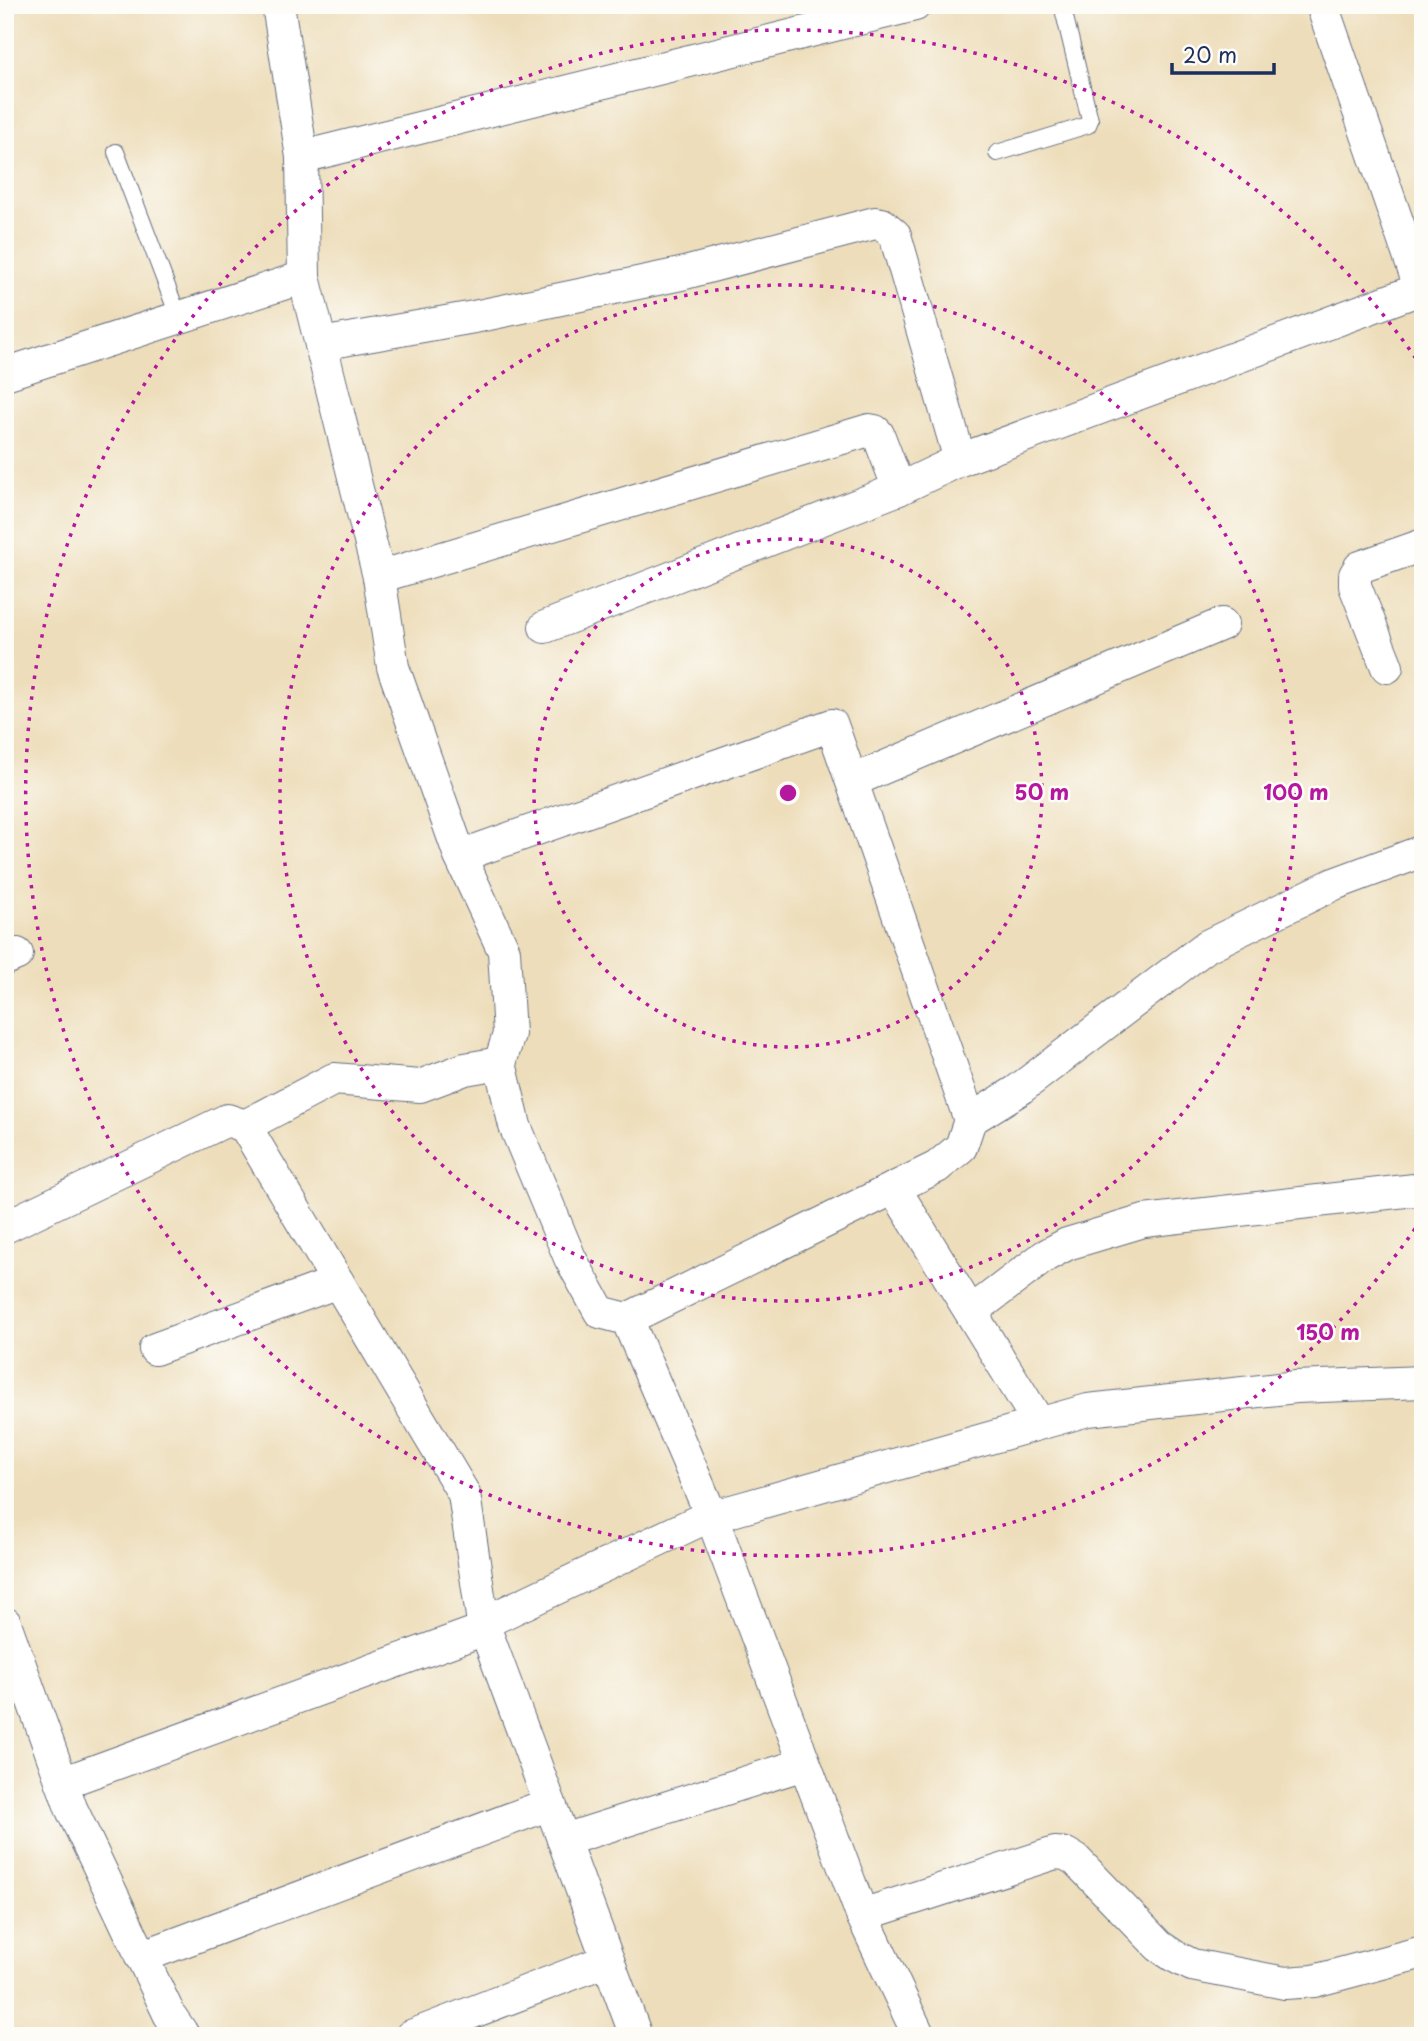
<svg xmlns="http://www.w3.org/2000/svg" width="1428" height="2041" font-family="'Playpen Sans',sans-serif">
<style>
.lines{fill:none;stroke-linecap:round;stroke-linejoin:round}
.lane-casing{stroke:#646c7e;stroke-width:18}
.street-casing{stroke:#646c7e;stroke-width:34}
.lane{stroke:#fff;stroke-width:16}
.street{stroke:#fff;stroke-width:32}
.ring{fill:none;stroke:#b5179e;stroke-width:3.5;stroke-dasharray:3.5 7}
.centre{fill:#b5179e;stroke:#fdfcf7;stroke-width:3.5}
.ring-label{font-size:21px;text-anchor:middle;font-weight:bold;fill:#b5179e;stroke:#fdfcf7;stroke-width:5;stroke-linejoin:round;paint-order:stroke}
</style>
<rect width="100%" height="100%" fill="#fdfcf7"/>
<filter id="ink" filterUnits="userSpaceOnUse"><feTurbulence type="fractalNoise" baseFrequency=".0143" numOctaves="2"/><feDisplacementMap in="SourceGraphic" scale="14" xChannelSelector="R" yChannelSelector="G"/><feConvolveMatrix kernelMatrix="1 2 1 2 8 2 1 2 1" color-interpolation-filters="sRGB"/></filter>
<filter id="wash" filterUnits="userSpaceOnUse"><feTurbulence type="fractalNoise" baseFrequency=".00686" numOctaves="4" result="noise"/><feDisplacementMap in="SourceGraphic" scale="28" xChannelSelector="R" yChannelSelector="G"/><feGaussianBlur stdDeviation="1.57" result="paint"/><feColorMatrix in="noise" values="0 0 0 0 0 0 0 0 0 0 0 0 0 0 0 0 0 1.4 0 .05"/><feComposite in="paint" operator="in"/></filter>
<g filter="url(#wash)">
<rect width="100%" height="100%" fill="#edddba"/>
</g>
<g filter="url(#ink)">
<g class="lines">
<g class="lane-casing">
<g id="lane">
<path d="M116 152 179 318"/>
<path d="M997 153 1088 125 1090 120 1062 5"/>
</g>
</g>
<g class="street-casing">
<g id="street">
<path d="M278 5 302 157 304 277 379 577 393 667 460 856 504 951 509 1034 500 1063 515 1126 570 1258 600 1312 627 1319 711 1515 862 1915 919 2036"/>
<path d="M1322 5 1423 296"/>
<path d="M302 157 915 5"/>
<path d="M321 344 474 317 681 274 875 223 882 224 895 235 960 460"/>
<path d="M5 374 304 277"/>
<path d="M379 577 869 430 875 431 878 434 899 489 960 460 1423 288"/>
<path d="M545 627 899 489"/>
<path d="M1387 667 1355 586V575L1360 567 1423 545"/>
<path d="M852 781 1222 624"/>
<path d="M460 856 832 725 970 1120"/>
<path d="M5 959 17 954"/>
<path d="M500 1063 465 1069 420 1086 334 1079 245 1126 464 1494 483 1623 636 2036"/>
<path d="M894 1188 1039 1423"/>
<path d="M5 1227 227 1120 245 1126"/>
<path d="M971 1312 1045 1256 1067 1244 1144 1221 1423 1189"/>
<path d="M627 1319 937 1167 961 1147 970 1120 1017 1091 1207 946 1334 884 1423 851"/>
<path d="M155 1349 338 1282"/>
<path d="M5 1623 71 1808 169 2014 184 2036"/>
<path d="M483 1623 711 1515 714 1516 1088 1410 1296 1387 1423 1382"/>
<path d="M62 1783 485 1629"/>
<path d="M564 1840 804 1764"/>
<path d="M862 1915 1055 1853 1066 1854 1076 1860 1159 1946 1174 1956 1192 1965 1285 1983 1314 1981 1423 1952"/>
<path d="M141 1957 550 1804"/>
<path d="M411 2036 608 1960"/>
</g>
</g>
<use href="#lane" class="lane"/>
<use href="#street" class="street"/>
</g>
</g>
<g class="ring">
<circle cx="788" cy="793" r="254"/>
<circle cx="788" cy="793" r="508"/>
<path d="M1421 1220A763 763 0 1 1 1421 366"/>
</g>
<circle cx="788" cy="793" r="10" class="centre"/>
<g class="ring-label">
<text x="1042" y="800">50 m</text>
<text x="1296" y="800">100 m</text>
<text x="1328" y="1340">150 m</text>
</g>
<rect width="1428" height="2041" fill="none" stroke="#fdfcf7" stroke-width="28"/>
<path d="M1172 63v10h102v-10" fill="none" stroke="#1b2f5e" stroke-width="3.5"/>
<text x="1183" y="63" font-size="21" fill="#1b2f5e" stroke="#fdfcf7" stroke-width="5" paint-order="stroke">20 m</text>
</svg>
